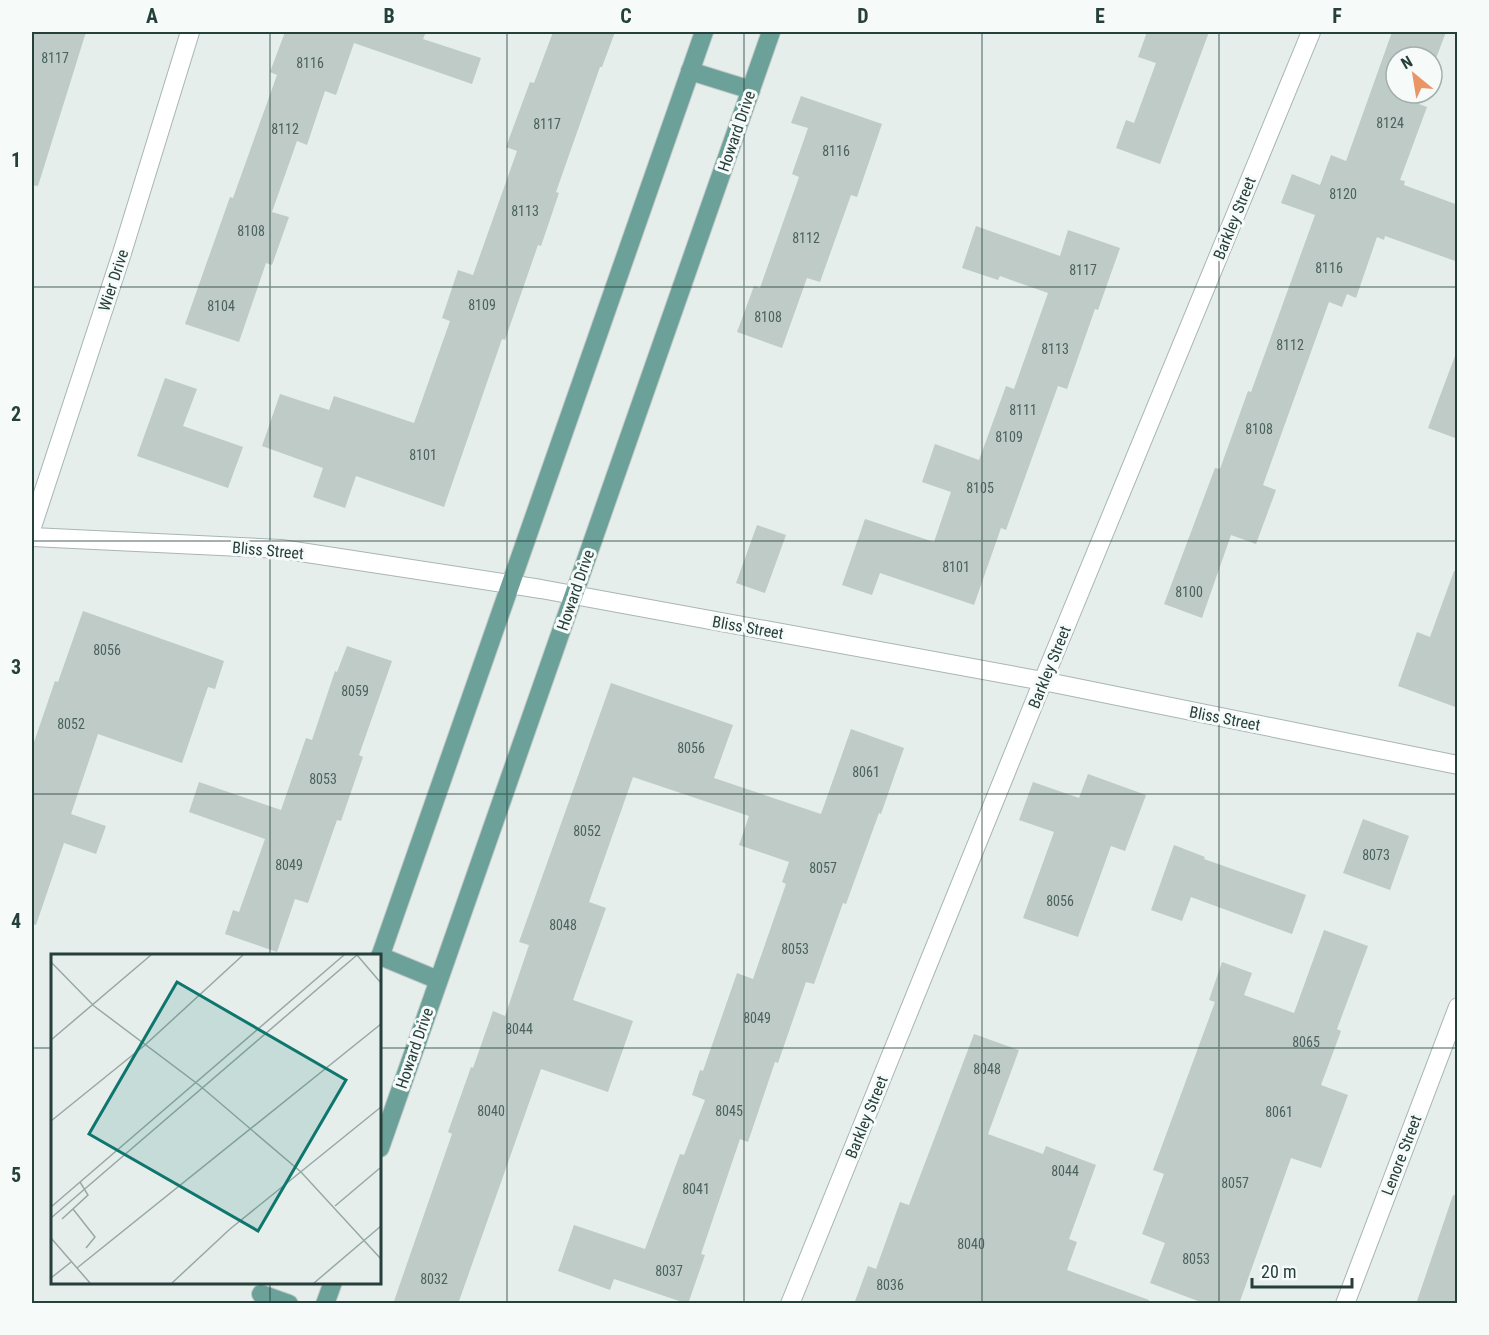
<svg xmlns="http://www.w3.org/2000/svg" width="1489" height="1335" font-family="'Roboto Condensed',sans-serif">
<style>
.building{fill:#becbc7}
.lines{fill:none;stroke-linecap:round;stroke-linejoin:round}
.minor-casing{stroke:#a8b6b3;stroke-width:20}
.major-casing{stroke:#c2c9c8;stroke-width:20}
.minor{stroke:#fff;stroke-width:18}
.major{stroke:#6ca199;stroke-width:18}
.grid{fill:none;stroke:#253f3b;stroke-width:1.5;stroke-opacity:0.55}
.labels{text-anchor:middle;stroke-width:6;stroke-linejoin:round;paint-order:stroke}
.number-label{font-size:14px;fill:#4b625e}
.street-label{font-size:16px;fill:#253f3b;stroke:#f6faf8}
.inset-road{fill:none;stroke:#98a8a5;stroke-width:1.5}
.view{fill:#0f766e;fill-opacity:0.15;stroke:#0f766e;stroke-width:3}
.inset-edge{fill:none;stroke:#253f3b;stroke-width:3}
.neatline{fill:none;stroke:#253f3b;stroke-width:2}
.grid-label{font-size:20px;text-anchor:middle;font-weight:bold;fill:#253f3b}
</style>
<rect width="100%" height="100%" fill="#e5eeeb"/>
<g class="building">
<path d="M32 32H86L38 186 32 185Z"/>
<path d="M285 32H426L423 39 481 58 472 84 354 43 336 95 325 91 307 145 297 141 272 212 289 217 272 265 266 263 239 342 185 324 230 197 233 198 277 75 270 72Z"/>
<path d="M553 32H615L602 67H600L556 192 559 193 541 246 538 245 505 340 502 339 444 507 356 476 345 508 313 497 323 468 262 446 280 394 329 410 334 396 414 423 450 321 442 318 458 270 473 275 517 151 506 147 530 82 534 83Z"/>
<path d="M1147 32H1209L1160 164 1116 148 1126 120 1134 123 1156 63 1138 57Z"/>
<path d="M1392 32H1446L1432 69V57H1396V93H1423L1419 104 1427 107 1400 180 1405 181 1404 185 1458 205V262L1385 236 1384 240 1377 237 1356 298 1347 294 1342 307 1329 302 1263 485 1276 490 1256 544 1231 535 1202 618 1164 604 1215 468 1220 469 1248 391 1251 392 1315 215 1281 203 1292 174 1320 185 1331 155 1346 161Z"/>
<path d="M801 96 882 124 857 197 851 195 820 282 807 278 782 348 737 332 754 286 760 288 799 177 792 174 808 128 791 123Z"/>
<path d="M976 226 1060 256 1068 230 1120 248 1098 310 1095 309 1067 389 1058 386 1006 530 1001 528 974 605 880 573 872 595 842 585 865 519 934 542 951 492 922 482 935 444 979 460 1006 386 1014 389 1048 293 1000 276 998 280 962 268Z"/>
<path d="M1455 356H1458V439L1428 428Z"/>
<path d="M165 378 197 389 183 426 243 447 228 488 137 456Z"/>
<path d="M757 525 786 535 765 593 736 583Z"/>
<path d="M1454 571H1458V708L1398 686 1417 632 1430 637Z"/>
<path d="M83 611 224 661 215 689 208 687 182 763 98 734 71 814 106 826 96 854 64 843 36 925 32 924V748L55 681 58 682Z"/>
<path d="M347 646 392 661 359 755 363 757 341 821 337 820 308 903 295 899 277 952 225 934 233 910 239 912 265 839 189 812 199 782 281 810 306 738 312 740 335 671 337 672Z"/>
<path d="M611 683 733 725 714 778 821 814 851 729 904 748 881 814 879 813 846 904 843 903 814 984 806 982 778 1063 775 1062 748 1142 740 1139 701 1254 705 1255 688 1304 614 1279 610 1290 558 1271 574 1225 645 1249 680 1154 684 1155 705 1100 692 1095 700 1070 703 1071 737 973 753 979 786 884 782 882 789 862 739 845 749 816 633 777 589 902 606 908 573 1000 633 1021 608 1092 541 1069 458 1304H393L452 1134 448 1132 471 1067 473 1068 493 1011 505 1016 529 945 519 942Z"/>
<path d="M1088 774 1146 795 1125 851 1111 846 1078 937 1023 918 1054 832 1019 820 1033 782 1079 798Z"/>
<path d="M1363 819 1409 836 1390 890 1343 873Z"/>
<path d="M1174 845 1205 857 1204 859 1306 895 1292 934 1191 897 1182 921 1151 910Z"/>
<path d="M1324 930 1368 946 1337 1029 1341 1031 1321 1085 1348 1095 1321 1168 1291 1158 1239 1304H1206L1150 1283 1165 1243 1142 1234 1164 1174 1153 1170 1215 1002 1209 1000 1222 962 1252 973 1244 995 1294 1013Z"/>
<path d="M974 1034 1019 1050 988 1134 1043 1154 1046 1146 1096 1165 1069 1239 1077 1242 1067 1270 1149 1300 1148 1304H854L868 1266 876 1269 900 1202 909 1205Z"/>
<path d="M1453 1195 1458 1196V1304H1416Z"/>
</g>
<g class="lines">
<g class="minor-casing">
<g id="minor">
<path d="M32 527 122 253 190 32"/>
<path d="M32 537 281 549 541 589 1043 681 1458 765"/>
<path d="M790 1304 1043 681 1311 32"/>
<path d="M1345 1304 1458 1007"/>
</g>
</g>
<g class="major-casing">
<g id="major">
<path d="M690 71 751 90"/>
<path d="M380 956 438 980"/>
<path d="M380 957 704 32"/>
<path d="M380 1148 771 32"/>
<path d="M261 1294 289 1304"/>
<path d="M325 1304 333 1282"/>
</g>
</g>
<use href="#minor" class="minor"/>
<use href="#major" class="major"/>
</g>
<path class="grid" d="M270 32V956M507 32V1304M744 32V1304M982 32V1304M1219 32V1304M32 287H1458M32 541H1458M32 794H1458M32 1048H52M380 1048H1458M270 1282V1304"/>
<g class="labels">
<g class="number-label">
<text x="55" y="63">8117</text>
<text x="310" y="68">8116</text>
<text x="1390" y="128">8124</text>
<text x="547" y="129">8117</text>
<text x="285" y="134">8112</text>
<text x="836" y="156">8116</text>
<text x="1343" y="199">8120</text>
<text x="525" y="216">8113</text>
<text x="251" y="236">8108</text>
<text x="806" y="243">8112</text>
<text x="1329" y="273">8116</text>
<text x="1083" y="275">8117</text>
<text x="482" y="310">8109</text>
<text x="221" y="311">8104</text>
<text x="768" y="322">8108</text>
<text x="1290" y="350">8112</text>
<text x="1055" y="354">8113</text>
<text x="1023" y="415">8111</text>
<text x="1259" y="434">8108</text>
<text x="1009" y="442">8109</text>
<text x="423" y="460">8101</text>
<text x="980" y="493">8105</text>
<text x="956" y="572">8101</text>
<text x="1189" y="597">8100</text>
<text x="107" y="655">8056</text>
<text x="355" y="696">8059</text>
<text x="71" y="729">8052</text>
<text x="691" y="753">8056</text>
<text x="866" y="777">8061</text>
<text x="323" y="784">8053</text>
<text x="587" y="836">8052</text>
<text x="1376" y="860">8073</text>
<text x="289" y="870">8049</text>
<text x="823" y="873">8057</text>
<text x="1060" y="906">8056</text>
<text x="563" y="930">8048</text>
<text x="795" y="954">8053</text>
<text x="757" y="1023">8049</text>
<text x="519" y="1034">8044</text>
<text x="1306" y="1047">8065</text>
<text x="987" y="1074">8048</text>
<text x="491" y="1116">8040</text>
<text x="729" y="1116">8045</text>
<text x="1279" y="1117">8061</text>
<text x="1065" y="1176">8044</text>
<text x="1235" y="1188">8057</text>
<text x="696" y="1194">8041</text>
<text x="971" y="1249">8040</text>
<text x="1196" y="1264">8053</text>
<text x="669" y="1276">8037</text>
<text x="434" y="1284">8032</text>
<text x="890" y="1290">8036</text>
</g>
<g class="street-label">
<text transform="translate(736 131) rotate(-71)" y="6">Howard Drive</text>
<text transform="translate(1234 218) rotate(-68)" y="6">Barkley Street</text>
<text transform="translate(113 280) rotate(-72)" y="6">Wier Drive</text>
<text transform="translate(268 550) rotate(5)" y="6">Bliss Street</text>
<text transform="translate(575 590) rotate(-71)" y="6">Howard Drive</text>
<text transform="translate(748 627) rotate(10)" y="6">Bliss Street</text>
<text transform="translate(1049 667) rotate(-68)" y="6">Barkley Street</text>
<text transform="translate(1225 718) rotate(11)" y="6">Bliss Street</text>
<text transform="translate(414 1048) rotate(-71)" y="6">Howard Drive</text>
<text transform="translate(866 1117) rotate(-68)" y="6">Barkley Street</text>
<text transform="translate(1401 1155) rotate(-69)" y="6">Lenore Street</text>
</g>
</g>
<g transform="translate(51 954)">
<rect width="330" height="330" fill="#e5eeeb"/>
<path class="inset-road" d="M306 1 330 29M0 8 43 52 148 131 250 218 330 305M0 86 100 1M0 167 94 91 192 1M284 252 329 214M0 253 293 1M22 255 44 283 35 294M0 264 306 1M11 265 37 241 29 228M0 284 39 329M26 314 330 70M0 324 20 308M121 329 179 275 330 153M263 329 330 272"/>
<path class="view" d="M126 28 295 126 207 277 38 180Z"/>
<rect width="330" height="330" class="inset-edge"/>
</g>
<rect width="1489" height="1335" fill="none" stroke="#f6faf8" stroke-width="66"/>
<g transform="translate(1414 75) rotate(330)"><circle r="28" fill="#f6faf8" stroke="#a2afac" stroke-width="1.5"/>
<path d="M0-4.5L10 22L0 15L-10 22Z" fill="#eb9466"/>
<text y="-9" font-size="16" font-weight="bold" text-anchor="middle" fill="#253f3b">N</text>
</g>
<path d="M1252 1278v9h100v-9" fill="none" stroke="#253f3b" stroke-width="3"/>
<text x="1261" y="1278" font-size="18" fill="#253f3b" stroke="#f6faf8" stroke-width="4.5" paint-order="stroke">20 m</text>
<rect x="33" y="33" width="1423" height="1269" class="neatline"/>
<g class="grid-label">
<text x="152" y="23">A</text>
<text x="389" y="23">B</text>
<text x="626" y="23">C</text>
<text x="863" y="23">D</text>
<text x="1100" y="23">E</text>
<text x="1337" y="23">F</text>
<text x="16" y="167">1</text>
<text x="16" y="421">2</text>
<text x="16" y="674">3</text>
<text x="16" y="928">4</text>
<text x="16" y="1182">5</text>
</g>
</svg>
